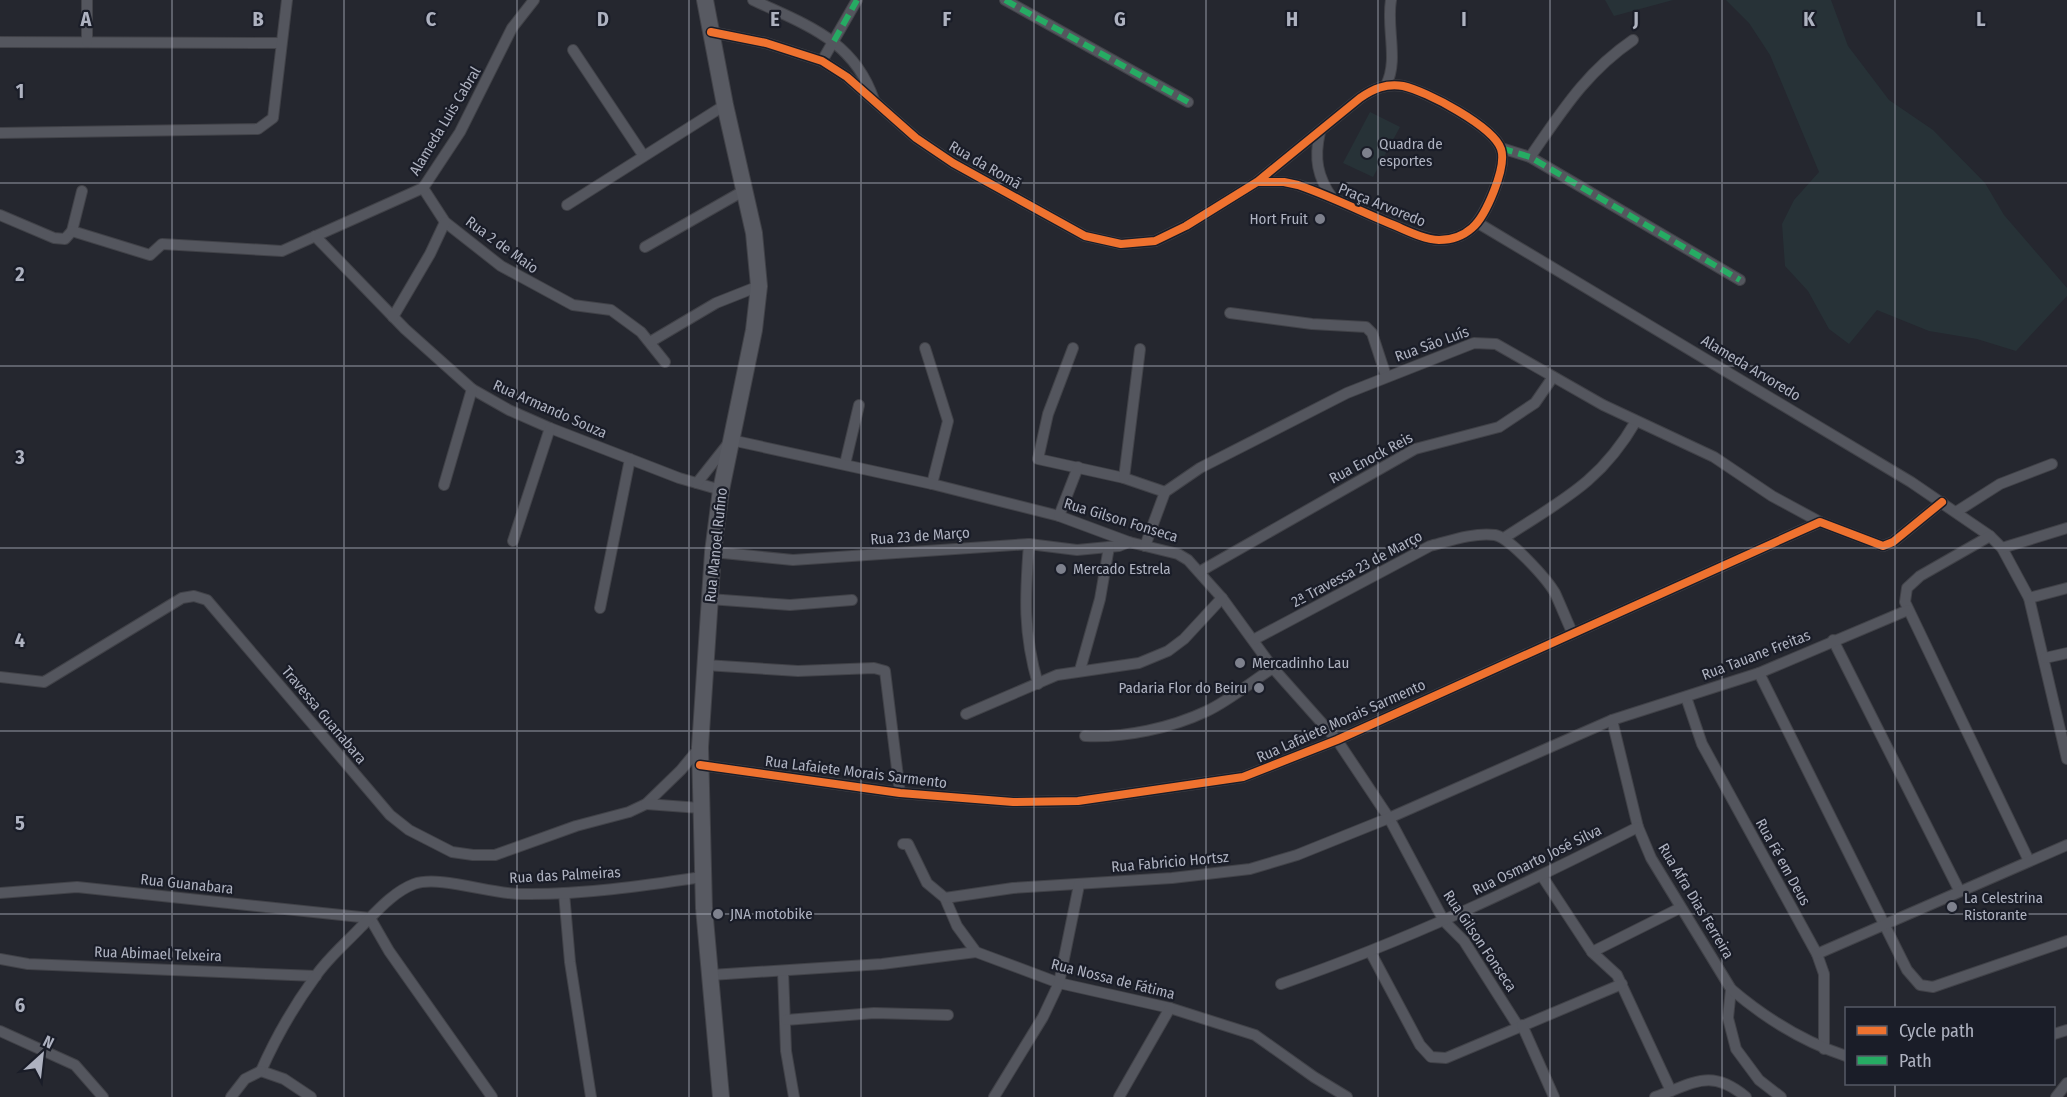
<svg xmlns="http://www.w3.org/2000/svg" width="2067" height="1097" font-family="'Fira Sans Condensed',sans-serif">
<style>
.green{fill:#273237}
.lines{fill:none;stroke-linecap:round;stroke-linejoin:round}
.minor-casing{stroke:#414248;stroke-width:12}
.secondary-casing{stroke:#414248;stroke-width:18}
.minor{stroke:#54565e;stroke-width:10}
.secondary{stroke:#585a62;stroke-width:16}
.quiet{stroke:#26ab63;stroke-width:6;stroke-dasharray:12 6;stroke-linecap:butt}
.cycleway-casing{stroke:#1a1d28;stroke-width:11}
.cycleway{stroke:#ef722f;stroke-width:8}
.grid{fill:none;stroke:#aeb2c0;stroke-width:1.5;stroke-opacity:0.55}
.poi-dot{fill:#7e818d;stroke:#1a1d28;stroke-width:2}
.labels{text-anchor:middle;stroke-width:4.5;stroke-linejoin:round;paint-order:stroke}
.street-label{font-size:15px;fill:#aeb2c0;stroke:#1a1d28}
.poi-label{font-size:15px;fill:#aeb2c0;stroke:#1a1d28;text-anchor:start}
.grid-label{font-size:20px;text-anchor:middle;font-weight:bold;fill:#aeb2c0;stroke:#1a1d28;stroke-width:4.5;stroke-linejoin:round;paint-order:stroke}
</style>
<rect width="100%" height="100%" fill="#25272f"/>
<g class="green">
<path d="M1605 0H1673L1614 16Z"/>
<path d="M1726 0H1831L1848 46 1889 100 1933 130 1985 183 2004 215 2067 288V296L2016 351 1977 339 1929 331 1877 310 1849 344 1829 329 1808 291 1785 266 1782 224 1794 200 1819 172 1770 55 1749 23Z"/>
<path d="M1370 112 1400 127 1373 177 1343 163Z"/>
</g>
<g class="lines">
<g class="minor-casing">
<g id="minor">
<path d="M753 0C806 25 854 40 874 100"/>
<path d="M1005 0 1188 102"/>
<path d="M711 32 766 43 822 61 847 77 916 138 953 163 1085 236 1121 244 1155 241 1186 226 1257 182 1360 98C1373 89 1386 83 1403 86 1426 91 1493 126 1501 149 1507 167 1486 216 1472 228 1463 236 1451 240 1439 240 1422 239 1406 230 1391 224 1360 211 1330 196 1298 185L1284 182H1257"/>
<path d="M0 42 281 43"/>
<path d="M87 42V0"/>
<path d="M573 50 643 155"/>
<path d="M822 61 857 0"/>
<path d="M1386 85C1399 60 1386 28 1391 0"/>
<path d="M1320 132C1314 158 1317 177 1333 199"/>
<path d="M0 133 258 129 273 118 287 0"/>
<path d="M1501 148 1530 157 1740 280"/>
<path d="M1530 157C1562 111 1586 72 1633 40"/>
<path d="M423 188 445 222 501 266 573 305 611 310 641 332 665 362"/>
<path d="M567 205 725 105"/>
<path d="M0 215 54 238 65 239 72 231 82 191"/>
<path d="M1478 223 1911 482 1990 536 2002 548 2029 598 2067 759"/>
<path d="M72 231 150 255 162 244 282 251 423 188 460 132 512 28 534 0"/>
<path d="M315 236 405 329 472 389 509 410 550 428 679 478 721 490"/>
<path d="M645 247 745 190"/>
<path d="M1230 313 1312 324 1366 327 1372 333 1386 376"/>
<path d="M393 317 430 254 445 222"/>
<path d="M650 342 716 303 759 286"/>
<path d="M925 348 948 421 932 484"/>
<path d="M1073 348 1048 414 1038 459 1124 478 1165 492"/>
<path d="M845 464 859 405"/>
<path d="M1124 478 1140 349"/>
<path d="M697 483 731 440 932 484 1059 516 1129 542 1178 554 1188 560 1222 598 1273 668 1337 740 1389 818 1444 921 1464 941 1518 1026"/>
<path d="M444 485 472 389"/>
<path d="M1956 512 2000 484 2052 464"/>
<path d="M1059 516 1078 467"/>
<path d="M1990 536 1920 576 1907 588 1905 602 2029 861"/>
<path d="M1504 538C1562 500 1600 483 1636 421"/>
<path d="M513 541 550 428"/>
<path d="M1029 544C1025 596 1023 633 1038 684"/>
<path d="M1145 546 1165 492 1200 468 1347 393 1474 343 1496 344 1603 405 1714 457 1772 496 1820 522"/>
<path d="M2002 548 2067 528"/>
<path d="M713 552 793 560 1029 544 1077 550 1119 546 1129 542"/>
<path d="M1199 572 1415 449 1499 427 1535 403 1553 377"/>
<path d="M2029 598 2067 588"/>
<path d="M709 599 790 605 852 600"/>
<path d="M600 608 630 459"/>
<path d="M1253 640 1430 546C1449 541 1475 532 1495 535 1510 538 1547 579 1555 593 1561 606 1566 619 1572 632"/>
<path d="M1833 640 1959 890"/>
<path d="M2045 658 2067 653"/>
<path d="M705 665 798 671 874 668 885 671 900 793"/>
<path d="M1080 670 1100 599 1109 547"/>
<path d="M1759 673 1907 970 1920 985 1933 987 2067 941"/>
<path d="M0 677 44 682 182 598 194 596 207 600 390 815 409 830 452 852 473 855H495L576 826 629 812 646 804 681 770 700 747"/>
<path d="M1686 697 1702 744 1817 954 1824 974V1049"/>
<path d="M966 714 1057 675 1139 663 1168 651 1184 639 1222 598"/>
<path d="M1612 720 1638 827 1651 858 1731 989 1728 1018 1736 1049 1759 1080 1781 1097"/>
<path d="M1085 736C1125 738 1171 728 1207 711 1230 700 1251 682 1273 668"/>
<path d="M700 765 900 793 1013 802 1078 801 1243 777 1337 740 1820 522 1883 546 1893 542 1942 502"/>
<path d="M646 804 700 808"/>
<path d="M903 844H908L927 883 945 898 957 926 976 952"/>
<path d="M1542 876 1592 952 1617 975 1671 1091"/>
<path d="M0 893 77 887 370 918"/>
<path d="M564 893 570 962 591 1097"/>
<path d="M945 898 1013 888 1172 878 1250 869 1297 855 1389 818 1612 720 1759 673 1908 610"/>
<path d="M370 918 389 951 492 1097"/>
<path d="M1592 952 1680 908"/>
<path d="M1371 953 1420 1045 1431 1057 1446 1058 1622 984"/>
<path d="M1817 954 2067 845"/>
<path d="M0 959 28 964 316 976"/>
<path d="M783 971 786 1051 794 1097"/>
<path d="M711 975 882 964 976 952 1059 983 1170 1008 1255 1035 1314 1077 1347 1097"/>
<path d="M1281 984C1406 941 1520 887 1638 827"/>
<path d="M1731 989C1765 1018 1804 1042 1846 1056"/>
<path d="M786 1020 874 1013 948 1015"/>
<path d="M1522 1025 1554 1097"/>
<path d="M0 1031 75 1065 103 1097"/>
<path d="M2054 1034 2067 1030"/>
<path d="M261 1071C275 1039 294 1006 315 977 327 959 346 943 361 927 376 912 393 892 414 884 439 875 491 894 521 894 581 895 642 886 702 877"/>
<path d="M261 1071 284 1079 311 1097"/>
<path d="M231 1097 245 1079 261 1071"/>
<path d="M994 1097 1043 1017 1059 983 1079 885"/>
<path d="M1119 1097 1170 1008"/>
<path d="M1655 1097C1693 1084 1710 1067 1746 1097"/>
<path d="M2056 1097 2067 1083"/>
</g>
</g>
<g class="secondary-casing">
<path id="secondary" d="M705 0 725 105 754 233 759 286 754 330 721 490 713 552 700 747 704 908 721 1097"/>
</g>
<use href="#minor" class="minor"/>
<use href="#secondary" class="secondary"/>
<g class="quiet">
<path d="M1005 0 1188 102"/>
<path d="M834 41 857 0"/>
<path d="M1501 148 1530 157 1740 280"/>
</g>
<g class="cycleway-casing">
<g id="cycleway">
<path d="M711 32 766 43 822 61 847 77 916 138 953 163 1085 236 1121 244 1155 241 1186 226 1257 182 1360 98C1373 89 1386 83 1403 86 1426 91 1493 126 1501 149 1507 167 1486 216 1472 228 1463 236 1451 240 1439 240 1422 239 1406 230 1391 224 1360 211 1330 196 1298 185L1284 182H1257"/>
<path d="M700 765 900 793 1013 802 1078 801 1243 777 1337 740 1820 522 1883 546 1893 542 1942 502"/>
</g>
</g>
<use href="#cycleway" class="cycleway"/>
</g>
<path class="grid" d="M172 0V1097M344 0V1097M517 0V1097M689 0V1097M861 0V1097M1034 0V1097M1206 0V1097M1378 0V1097M1550 0V1097M1722 0V1097M1895 0V1008M0 183H2067M0 366H2067M0 548H2067M0 731H2067M0 914H2067M1895 1084V1097"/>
<g class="poi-dot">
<circle cx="1367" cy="153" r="6"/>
<circle cx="1320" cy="219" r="6"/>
<circle cx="1061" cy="569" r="6"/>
<circle cx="1240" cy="663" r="6"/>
<circle cx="1259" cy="688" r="6"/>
<circle cx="1952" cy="907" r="6"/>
<circle cx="718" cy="914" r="6"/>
</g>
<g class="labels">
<g class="street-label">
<text transform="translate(445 121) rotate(-59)" y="5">Alameda Luis Cabral</text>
<text transform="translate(985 165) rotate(30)" y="5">Rua da Romã</text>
<text transform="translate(1382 205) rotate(22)" y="5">Praça Arvoredo</text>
<text transform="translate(502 245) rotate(36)" y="5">Rua 2 de Maio</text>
<text transform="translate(1432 344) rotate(-20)" y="5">Rua São Luís</text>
<text transform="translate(1751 368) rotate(31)" y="5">Alameda Arvoredo</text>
<text transform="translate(550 409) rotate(24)" y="5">Rua Armando Souza</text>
<text transform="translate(1371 458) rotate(-28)" y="5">Rua Enock Reis</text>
<text transform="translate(1121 520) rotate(17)" y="5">Rua Gilson Fonseca</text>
<text transform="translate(920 536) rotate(-4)" y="5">Rua 23 de Março</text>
<text transform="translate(716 545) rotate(-84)" y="5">Rua Manoel Rufino</text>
<text transform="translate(1357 569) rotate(-28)" y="5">2ª Travessa 23 de Março</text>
<text transform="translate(1756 655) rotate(-21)" y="5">Rua Tauane Freitas</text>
<text transform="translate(324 715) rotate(50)" y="5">Travessa Guanabara</text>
<text transform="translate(1341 721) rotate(-24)" y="5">Rua Lafaiete Morais Sarmento</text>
<text transform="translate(856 772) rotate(7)" y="5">Rua Lafaiete Morais Sarmento</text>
<text transform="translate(1537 860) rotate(-26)" y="5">Rua Osmarto José Silva</text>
<text transform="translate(1170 862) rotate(-5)" y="5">Rua Fabricio Hortsz</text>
<text transform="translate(1783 862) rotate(61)" y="5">Rua Fé em Deus</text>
<text transform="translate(565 875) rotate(-3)" y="5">Rua das Palmeiras</text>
<text transform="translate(187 884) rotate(6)" y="5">Rua Guanabara</text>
<text transform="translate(1696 901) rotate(59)" y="5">Rua Afra Dias Ferreira</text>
<text transform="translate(1480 941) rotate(56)" y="5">Rua Gilson Fonseca</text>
<text transform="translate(158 954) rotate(2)" y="5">Rua Abimael Telxeira</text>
<text transform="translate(1113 979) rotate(14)" y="5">Rua Nossa de Fátima</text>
</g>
<g class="poi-label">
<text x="1379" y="149">Quadra de<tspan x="1379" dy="17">esportes</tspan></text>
<text x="1308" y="224" text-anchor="end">Hort Fruit</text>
<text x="1073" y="574">Mercado Estrela</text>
<text x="1252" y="668">Mercadinho Lau</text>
<text x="1247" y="693" text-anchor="end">Padaria Flor do Beiru</text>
<text x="1964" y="903">La Celestrina<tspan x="1964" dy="17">Ristorante</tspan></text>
<text x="730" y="919">JNA motobike</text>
</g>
</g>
<g class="grid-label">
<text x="86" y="26">A</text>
<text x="258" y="26">B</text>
<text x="431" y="26">C</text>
<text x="603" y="26">D</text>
<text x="775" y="26">E</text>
<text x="947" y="26">F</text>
<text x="1120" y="26">G</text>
<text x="1292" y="26">H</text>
<text x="1464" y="26">I</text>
<text x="1636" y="26">J</text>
<text x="1809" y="26">K</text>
<text x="1981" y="26">L</text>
<text x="20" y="98">1</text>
<text x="20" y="281">2</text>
<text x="20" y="464">3</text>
<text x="20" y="647">4</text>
<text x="20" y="830">5</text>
<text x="20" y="1012">6</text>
</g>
<rect x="1845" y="1007" width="210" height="78" fill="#1a1d28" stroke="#555965" stroke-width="1.5"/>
<rect x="1857" y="1026" width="30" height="9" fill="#ef722f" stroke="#555965" stroke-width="1.5"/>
<text x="1899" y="1037" font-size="18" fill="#aeb2c0">Cycle path</text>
<rect x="1857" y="1056" width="30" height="9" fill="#26ab63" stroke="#555965" stroke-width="1.5"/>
<text x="1899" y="1067" font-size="18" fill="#aeb2c0">Path</text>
<g transform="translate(42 1055) rotate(27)" stroke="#1a1d28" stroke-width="4.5" paint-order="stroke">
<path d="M0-4.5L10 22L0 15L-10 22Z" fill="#aeb2c0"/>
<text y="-9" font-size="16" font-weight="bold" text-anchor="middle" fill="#aeb2c0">N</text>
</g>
</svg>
